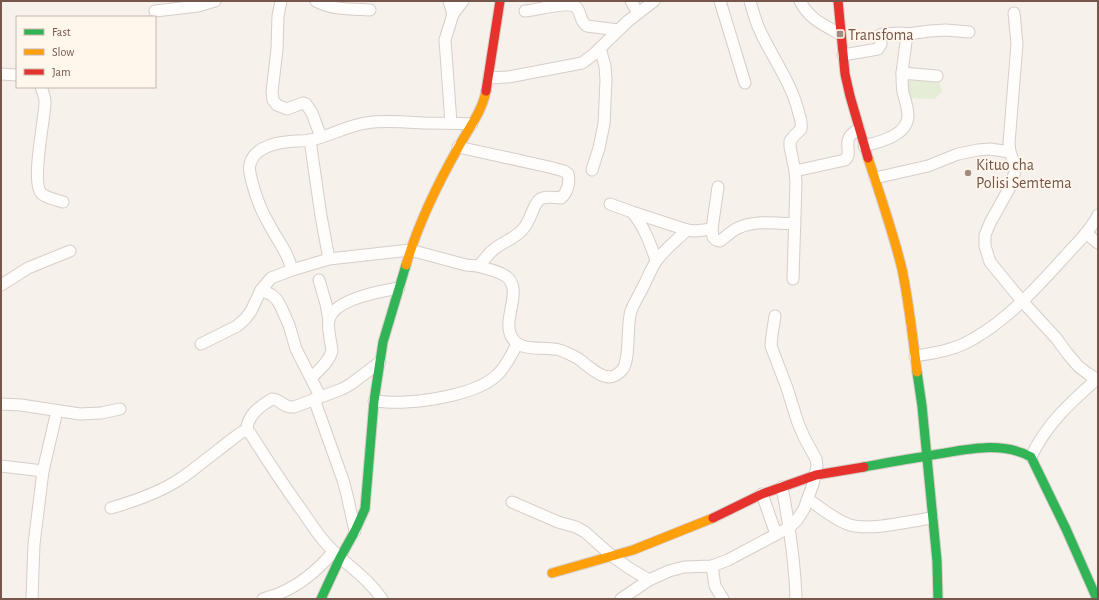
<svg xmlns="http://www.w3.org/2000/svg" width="1099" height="600" font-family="'Alegreya Sans',sans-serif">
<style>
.green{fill:#e5edd6}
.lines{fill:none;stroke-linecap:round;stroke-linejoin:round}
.street-casing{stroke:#d6cdc8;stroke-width:13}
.fast-casing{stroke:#d6cdc8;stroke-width:11}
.slow-casing{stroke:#d6cdc8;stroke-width:11}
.jam-casing{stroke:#d6cdc8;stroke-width:11}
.street{stroke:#fefdfc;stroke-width:11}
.fast{stroke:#30b455;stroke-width:9}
.slow{stroke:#ff9f0a;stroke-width:9}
.jam{stroke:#e5322d;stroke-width:9}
.poi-dot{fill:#a28c82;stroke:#fff6ec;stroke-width:1.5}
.labels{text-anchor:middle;stroke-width:3.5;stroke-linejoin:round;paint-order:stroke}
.poi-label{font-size:16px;fill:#75564a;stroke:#fff6ec;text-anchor:start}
</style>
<rect width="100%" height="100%" fill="#f7f1eb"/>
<path class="green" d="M901 71 937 77 942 91 935 99 906 98Z"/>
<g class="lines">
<g class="street-casing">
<g id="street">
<path d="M281 1 278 16 277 49 272 92 273 100 277 105 287 109 303 103 306 104 312 113 321 137"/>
<path d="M316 1C332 10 352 9 370 10"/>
<path d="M449 1 453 14"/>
<path d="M631 1 638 13"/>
<path d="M720 1 745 83"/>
<path d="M750 1C753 12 756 23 761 33 774 60 792 84 799 114 801 119 802 123 801 129L794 136 790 141V147L795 171 796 183 793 279"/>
<path d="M800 1C809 19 824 25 840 34"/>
<path d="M155 11 198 6 215 1"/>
<path d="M525 11C536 10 568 1 576 7 582 13 579 21 587 26L618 30"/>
<path d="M1014 13 1017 44 1009 143 1010 152 1015 165V171L1011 185 990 223 985 235V246L990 262 1022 301 1056 338 1067 353 1078 366 1087 373 1098 380"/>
<path d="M843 55 878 49 881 44 880 35 882 34 901 33 907 34 930 31 946 30 969 32"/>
<path d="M902 73 907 34"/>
<path d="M1 74 17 75"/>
<path d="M489 78 508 77 582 63 594 54 628 21 654 1"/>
<path d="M41 87C43 92 45 97 45 102 45 119 30 184 42 194 47 198 57 200 63 202"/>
<path d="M451 123 445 40 453 14 463 1"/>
<path d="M310 140 321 216 329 259"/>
<path d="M864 146C879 142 907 136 908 116 908 108 905 100 903 92 902 86 902 79 902 73L937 76"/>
<path d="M592 170 599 148 604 124 606 80 605 66 600 48"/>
<path d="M795 171 845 160C852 154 845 146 849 138 850 134 856 131 859 129"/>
<path d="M875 178 928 166 958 154 978 150 990 149 1010 152"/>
<path d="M718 187 712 229 713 237 716 240 720 241C726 237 731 231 738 228 755 220 776 223 795 224"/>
<path d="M610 204 632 212 687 230 695 231 712 229"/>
<path d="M632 212C644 226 650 243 656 260"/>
<path d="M1086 233 1098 243"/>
<path d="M478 266C487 269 501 271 508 278 523 293 500 322 513 339 521 351 540 347 553 349 557 349 563 351 567 353 574 356 580 359 585 364 596 372 609 385 622 370 631 360 626 326 631 311 634 303 639 295 643 287 648 278 651 268 657 260 665 249 677 240 687 230"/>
<path d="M292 270C288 252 277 240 269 224 261 211 256 197 252 182 251 176 248 170 250 164 255 145 280 142 296 141 301 141 306 141 311 140 330 136 346 126 366 123 385 120 404 122 424 123 440 123 456 123 472 124"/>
<path d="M319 280 326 304 329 320"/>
<path d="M1 285 28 268 70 251"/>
<path d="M261 290 272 295 277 300 281 307 289 325 296 349 320 396"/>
<path d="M201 344 237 326 245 319 251 311 261 290 271 278 292 270 329 259 410 250 466 265 478 266C484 261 487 255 493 250 502 242 515 239 523 229 530 222 533 205 539 200 545 195 554 198 561 198 568 192 570 182 568 174L564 171 549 167 458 147"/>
<path d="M915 356C935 353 955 350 973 339 1010 318 1040 284 1068 253 1079 241 1091 230 1098 215"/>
<path d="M312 377C319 370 329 362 332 351 331 341 327 329 329 319 335 299 381 291 399 288"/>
<path d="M314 399 343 480 347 495 355 531"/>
<path d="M374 401C384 402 394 403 405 402 430 401 479 393 497 375 505 368 512 354 517 344"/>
<path d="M1 404 21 405 80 414 101 413 120 409"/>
<path d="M247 431C246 416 260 406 272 399 281 399 282 408 294 407L342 389 351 384 380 362"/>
<path d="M1031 457C1046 424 1071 402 1098 378"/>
<path d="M1 466 43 471"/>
<path d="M782 487C789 524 795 561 796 599"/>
<path d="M762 494 776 534"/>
<path d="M808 499C821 508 835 520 850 525 871 531 910 521 932 518"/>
<path d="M512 502 558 522 576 527 585 532 612 556 629 568 649 580"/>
<path d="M111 508C135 501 159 493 180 479 191 472 201 463 212 455 217 451 241 432 244 431 247 431 248 432 250 433 267 460 284 486 303 512 310 522 316 532 324 541 342 563 366 575 382 599"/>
<path d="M712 566 715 586 723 599"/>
<path d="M32 599 34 544 43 471 57 411"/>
<path d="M263 599C268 597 273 596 278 594 300 585 318 570 333 552"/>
<path d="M621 599 649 580 669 571 684 567 712 566 728 560 790 527 797 520 804 509 813 484 817 466 816 459 804 437 798 423 787 388 771 346 772 335 775 316"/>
</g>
</g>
<g class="fast-casing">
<g id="fast">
<path d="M917 372 922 406 937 561 938 599"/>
<path d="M864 467C886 463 907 459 928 456 961 450 1001 440 1031 457L1066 529 1097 599"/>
<path d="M321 599 340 558 355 531 365 509 374 401 383 342 406 265"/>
</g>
</g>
<g class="slow-casing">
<g id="slow">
<path d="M868 158C880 195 893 232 902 269 909 303 913 338 917 372"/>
<path d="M406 265C418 224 437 185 458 148 468 129 482 112 486 91"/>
<path d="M552 573 633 550 713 518"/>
</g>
</g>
<g class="jam-casing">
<g id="jam">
<path d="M838 1 845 74 850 96 868 158"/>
<path d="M486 91 500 1"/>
<path d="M713 518 762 494 816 475 864 467"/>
</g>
</g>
<use href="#street" class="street"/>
<use href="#fast" class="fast"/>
<use href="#slow" class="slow"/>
<use href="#jam" class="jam"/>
</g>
<g class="poi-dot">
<rect x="836" y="30" width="8" height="8" rx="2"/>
<circle cx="968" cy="173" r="4"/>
</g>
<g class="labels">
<g class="poi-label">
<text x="848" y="40">Transfoma</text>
<text x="976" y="170">Kituo cha<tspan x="976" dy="18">Polisi Semtema</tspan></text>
</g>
</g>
<rect width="1099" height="600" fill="none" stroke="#75564a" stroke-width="4"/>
<rect x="16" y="16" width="140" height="72" fill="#fff6ec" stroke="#c8b6ab"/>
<rect x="24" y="29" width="20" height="6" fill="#30b455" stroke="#c8b6ab"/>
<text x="52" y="36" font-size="12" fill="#75564a">Fast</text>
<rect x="24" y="49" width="20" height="6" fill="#ff9f0a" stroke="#c8b6ab"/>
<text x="52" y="56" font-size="12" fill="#75564a">Slow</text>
<rect x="24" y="69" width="20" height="6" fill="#e5322d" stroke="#c8b6ab"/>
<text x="52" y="76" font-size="12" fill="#75564a">Jam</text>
</svg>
